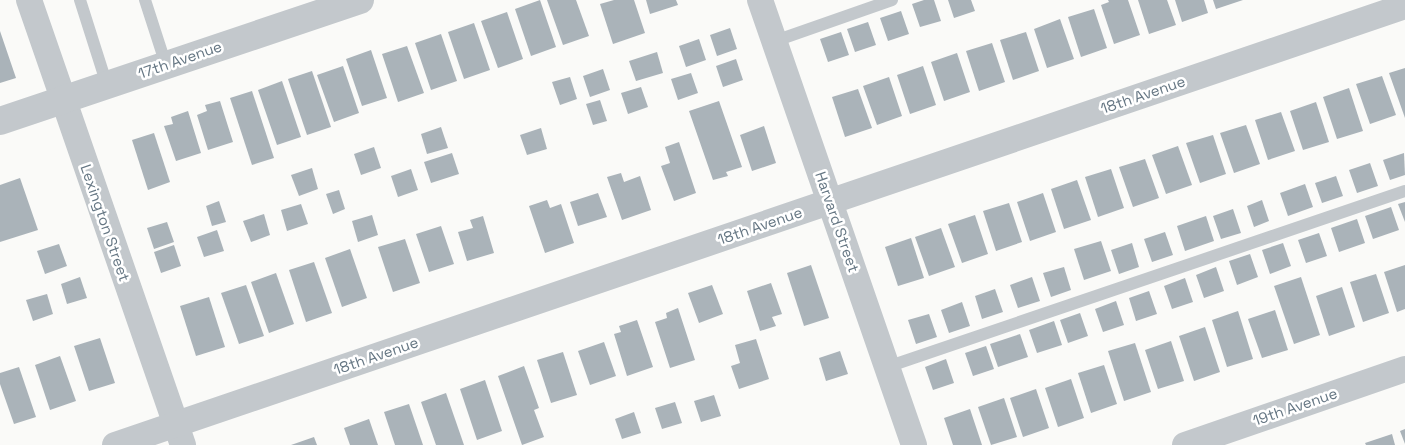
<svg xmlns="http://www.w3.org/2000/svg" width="1405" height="445" font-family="'Space Grotesk',sans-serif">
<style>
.building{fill:#aab3b9}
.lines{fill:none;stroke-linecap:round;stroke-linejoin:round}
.service{stroke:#c3c8cc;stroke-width:12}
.minor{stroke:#c3c8cc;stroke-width:26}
.tertiary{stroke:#c3c8cc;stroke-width:28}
.labels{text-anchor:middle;stroke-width:5;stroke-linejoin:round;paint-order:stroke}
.street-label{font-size:15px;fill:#657683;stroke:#fff}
</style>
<rect width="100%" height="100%" fill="#fafaf8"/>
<g class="building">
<path d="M540 0 556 47 531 56 515 9Z"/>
<path d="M547 0H576L589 36 563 45Z"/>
<path d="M614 0H634L645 33 613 44 600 4Z"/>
<path d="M646 0H676L678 5 650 14Z"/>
<path d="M924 0H934L941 21 920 27 912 4Z"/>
<path d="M948 0H971L975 11 954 18Z"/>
<path d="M1108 0H1128L1140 35 1114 44 1101 5 1109 2Z"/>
<path d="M1138 0H1167L1176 25 1149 34Z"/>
<path d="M1175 0H1204L1208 13 1182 22Z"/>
<path d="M1213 0H1243L1216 9Z"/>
<path d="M1094 9 1107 48 1081 57 1068 17Z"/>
<path d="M901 11 909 34 888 41 880 18Z"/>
<path d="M507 12 523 59 498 68 481 21Z"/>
<path d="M1060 19 1074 59 1047 68 1034 29Z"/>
<path d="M868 22 876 45 855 52 847 29Z"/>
<path d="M474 23 490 70 464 79 448 32Z"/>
<path d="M730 28 737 49 717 56 710 35Z"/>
<path d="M0 31 16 78 0 83Z"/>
<path d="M841 32 849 55 828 62 820 39Z"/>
<path d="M1026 32 1039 71 1013 80 1000 40Z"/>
<path d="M441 34 457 81 431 90 415 43Z"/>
<path d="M699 39 706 60 686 67 679 46Z"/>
<path d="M992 43 1005 82 979 91 966 51Z"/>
<path d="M407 46 424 93 398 102 382 54Z"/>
<path d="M371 50 387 98 362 106 346 59Z"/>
<path d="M657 52 663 73 636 81 629 61Z"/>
<path d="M957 53 970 92 944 101 931 62Z"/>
<path d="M736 59 743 80 723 87 716 66Z"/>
<path d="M343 66 359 113 334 122 317 75Z"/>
<path d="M923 66 936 105 910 114 897 75Z"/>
<path d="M1405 68V118L1389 73Z"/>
<path d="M603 69 610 90 590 97 583 76Z"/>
<path d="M312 71 331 127 307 135 288 79Z"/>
<path d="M691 73 698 93 678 100 671 79Z"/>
<path d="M1382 76 1396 115 1370 124 1356 84Z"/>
<path d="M570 77 577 99 560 105 552 82Z"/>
<path d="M889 77 902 116 877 125 863 86Z"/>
<path d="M282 81 301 137 277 145 258 90Z"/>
<path d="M641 87 648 107 628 114 621 93Z"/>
<path d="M1349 88 1363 131 1337 139 1323 97Z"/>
<path d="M858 89 872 128 845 137 832 97Z"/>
<path d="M252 91 274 158 252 165 230 98Z"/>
<path d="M600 100 607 121 593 125 586 104Z"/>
<path d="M220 101 233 142 208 150 197 115 207 111 205 105Z"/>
<path d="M719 101 742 167 726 172 728 176 713 180 689 111Z"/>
<path d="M1316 102 1329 142 1303 150 1290 111Z"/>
<path d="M188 111 201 153 176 161 164 126 173 124 171 117Z"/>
<path d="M1281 112 1295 151 1268 160 1255 120Z"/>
<path d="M1246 125 1260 164 1234 173 1220 133Z"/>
<path d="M764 126 776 163 752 171 740 135Z"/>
<path d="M441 127 448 148 427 154 421 134Z"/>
<path d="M541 128 547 149 527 155 520 135Z"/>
<path d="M154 133 170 182 148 190 132 140Z"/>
<path d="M1213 135 1226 174 1200 183 1186 143Z"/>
<path d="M679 142 696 193 674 201 661 166 670 163 665 147Z"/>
<path d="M1178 146 1192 185 1166 194 1152 155Z"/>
<path d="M374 147 381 168 361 175 354 154Z"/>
<path d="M452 153 459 174 431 183 424 162Z"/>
<path d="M1404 153 1405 175 1390 180 1383 160Z"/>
<path d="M1145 159 1159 198 1133 207 1119 167Z"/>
<path d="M1370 163 1378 186 1357 193 1349 170Z"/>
<path d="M312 168 318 189 299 196 291 175Z"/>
<path d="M411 169 418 190 398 197 391 176Z"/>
<path d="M1111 169 1124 208 1098 217 1085 177Z"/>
<path d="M621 173 624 182 640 176 651 210 622 220 607 177Z"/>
<path d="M1336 176 1343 196 1322 203 1315 183Z"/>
<path d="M20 178 38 230 0 242V185Z"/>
<path d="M1077 180 1091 220 1064 229 1051 189Z"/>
<path d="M1305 184 1313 207 1288 216 1280 193Z"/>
<path d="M339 190 345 209 333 214 326 194Z"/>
<path d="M598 193 607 217 578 226 570 202Z"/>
<path d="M1043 193 1056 232 1030 241 1017 202Z"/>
<path d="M547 200 550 208 561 204 574 243 545 253 529 206Z"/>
<path d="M1262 200 1269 221 1254 227 1247 206Z"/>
<path d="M219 201 226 222 212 226 206 206Z"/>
<path d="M1405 202V222L1398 204Z"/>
<path d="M1009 203 1022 242 996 251 983 211Z"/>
<path d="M301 204 308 224 287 231 281 210Z"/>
<path d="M1391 207 1399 230 1373 239 1365 216Z"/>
<path d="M1233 209 1241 233 1221 239 1213 216Z"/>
<path d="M264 214 270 235 251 242 243 221Z"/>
<path d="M372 215 378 235 358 242 352 221Z"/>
<path d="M975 215 988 254 962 263 948 224Z"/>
<path d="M483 216 494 253 467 261 458 232 473 228 470 220Z"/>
<path d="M1206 216 1214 241 1185 251 1177 226Z"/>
<path d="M1357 219 1365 243 1339 252 1331 228Z"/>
<path d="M167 222 174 242 154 249 147 228Z"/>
<path d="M441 226 454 264 429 272 416 234Z"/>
<path d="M941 228 955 267 929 276 915 237Z"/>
<path d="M217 230 224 251 204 257 197 237Z"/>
<path d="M1165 232 1173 255 1152 262 1144 239Z"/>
<path d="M1319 233 1327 256 1306 263 1298 240Z"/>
<path d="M911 238 924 278 898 286 885 247Z"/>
<path d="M405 239 420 283 393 292 378 247Z"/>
<path d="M1101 241 1111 271 1084 280 1074 249Z"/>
<path d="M1132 243 1139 267 1119 274 1111 250Z"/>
<path d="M1283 243 1291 266 1270 274 1262 250Z"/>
<path d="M59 244 67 266 45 274 37 251Z"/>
<path d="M174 245 181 266 161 273 154 252Z"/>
<path d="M350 249 367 298 342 307 325 258Z"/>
<path d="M1250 254 1258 277 1237 285 1229 261Z"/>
<path d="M314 262 332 313 306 322 289 270Z"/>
<path d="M811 265 829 318 804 326 787 273Z"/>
<path d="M1405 265V309L1397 312 1384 272Z"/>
<path d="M1064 267 1071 290 1051 297 1043 273Z"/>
<path d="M1216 267 1224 291 1204 298 1196 275Z"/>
<path d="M276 273 294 324 269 333 251 282Z"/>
<path d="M1376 274 1389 313 1363 322 1350 282Z"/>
<path d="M80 277 87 298 67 304 61 284Z"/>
<path d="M1032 277 1040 301 1018 308 1010 285Z"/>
<path d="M1301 277 1320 335 1294 344 1274 286Z"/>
<path d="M1185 278 1193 302 1172 309 1164 286Z"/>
<path d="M771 283 782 314 772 317 776 326 760 331 747 291Z"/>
<path d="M246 285 264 336 239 344 221 293Z"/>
<path d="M712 285 723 314 699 323 688 293Z"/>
<path d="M1342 287 1355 327 1329 336 1316 296Z"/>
<path d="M995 289 1003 312 982 319 975 296Z"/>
<path d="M1149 291 1157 314 1136 321 1129 298Z"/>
<path d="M47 294 53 314 33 321 26 300Z"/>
<path d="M209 297 225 347 196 356 180 306Z"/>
<path d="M1116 301 1124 325 1103 332 1095 309Z"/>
<path d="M962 302 970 326 949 333 941 310Z"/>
<path d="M678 308 695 360 670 368 655 322 667 318 666 313Z"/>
<path d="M1275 310 1288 350 1262 358 1248 319Z"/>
<path d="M1238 311 1253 359 1227 367 1212 320Z"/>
<path d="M1080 313 1088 336 1068 343 1060 320Z"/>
<path d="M929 314 937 337 916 344 908 320Z"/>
<path d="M637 320 653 367 627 376 614 334 621 332 619 326Z"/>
<path d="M1054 321 1062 345 1037 353 1029 330Z"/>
<path d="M1205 327 1220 372 1194 381 1179 336Z"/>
<path d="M1020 334 1028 357 998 367 990 344Z"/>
<path d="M100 338 115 383 89 391 74 346Z"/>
<path d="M756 339 769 379 739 389 731 366 740 363 735 345Z"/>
<path d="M1171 341 1184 381 1158 389 1145 350Z"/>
<path d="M604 342 616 376 590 385 578 351Z"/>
<path d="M1135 343 1151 392 1124 401 1108 351Z"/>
<path d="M986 346 994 369 973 376 965 353Z"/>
<path d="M840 351 848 374 826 381 819 358Z"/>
<path d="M563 352 577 395 551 403 537 360Z"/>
<path d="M60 356 76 401 50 410 35 365Z"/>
<path d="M946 359 954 383 933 390 925 367Z"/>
<path d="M1104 365 1117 404 1091 413 1078 373Z"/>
<path d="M524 366 539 408 534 410 544 437 522 445 498 376Z"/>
<path d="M19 367 36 417 14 424 0 384V373Z"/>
<path d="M1071 379 1084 418 1058 427 1045 388Z"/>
<path d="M485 380 502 431 477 440 460 389Z"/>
<path d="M1036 389 1049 428 1023 437 1010 398Z"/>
<path d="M446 393 464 445H436L421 402Z"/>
<path d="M714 395 721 416 701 422 694 401Z"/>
<path d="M1004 398 1017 437 991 445 978 407Z"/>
<path d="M675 402 682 423 662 429 655 408Z"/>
<path d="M409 404 423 445H395L384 412Z"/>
<path d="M970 409 982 445H953L944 418Z"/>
<path d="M634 412 641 433 622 439 615 419Z"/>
<path d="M369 419 378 445H350L344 428Z"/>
<path d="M1405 429V444L1400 431Z"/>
<path d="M1392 434 1395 445H1366L1365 443Z"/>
<path d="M314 437 317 445H291Z"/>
</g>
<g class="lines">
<g class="service">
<path d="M80 0 107 85"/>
<path d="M145 0 166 65"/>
<path d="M775 41 892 0"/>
<path d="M887 367 1405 191"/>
</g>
<g class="minor">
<path d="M29 0 183 445"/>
<path d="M760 0 914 445"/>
<path d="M115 445 1405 6"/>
<path d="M1185 445 1405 369"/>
</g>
<path class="tertiary" d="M0 121 360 0"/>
</g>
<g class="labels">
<g class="street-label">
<text transform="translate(180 60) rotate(-19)" y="5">17th Avenue</text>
<text transform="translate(1143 95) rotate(-19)" y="5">18th Avenue</text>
<text transform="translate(837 222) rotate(71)" y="5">Harvard Street</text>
<text transform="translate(105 223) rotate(71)" y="5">Lexington Street</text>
<text transform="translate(760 226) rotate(-19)" y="5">18th Avenue</text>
<text transform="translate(376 356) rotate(-19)" y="5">18th Avenue</text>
<text transform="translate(1295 407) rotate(-19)" y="5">19th Avenue</text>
</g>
</g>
</svg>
